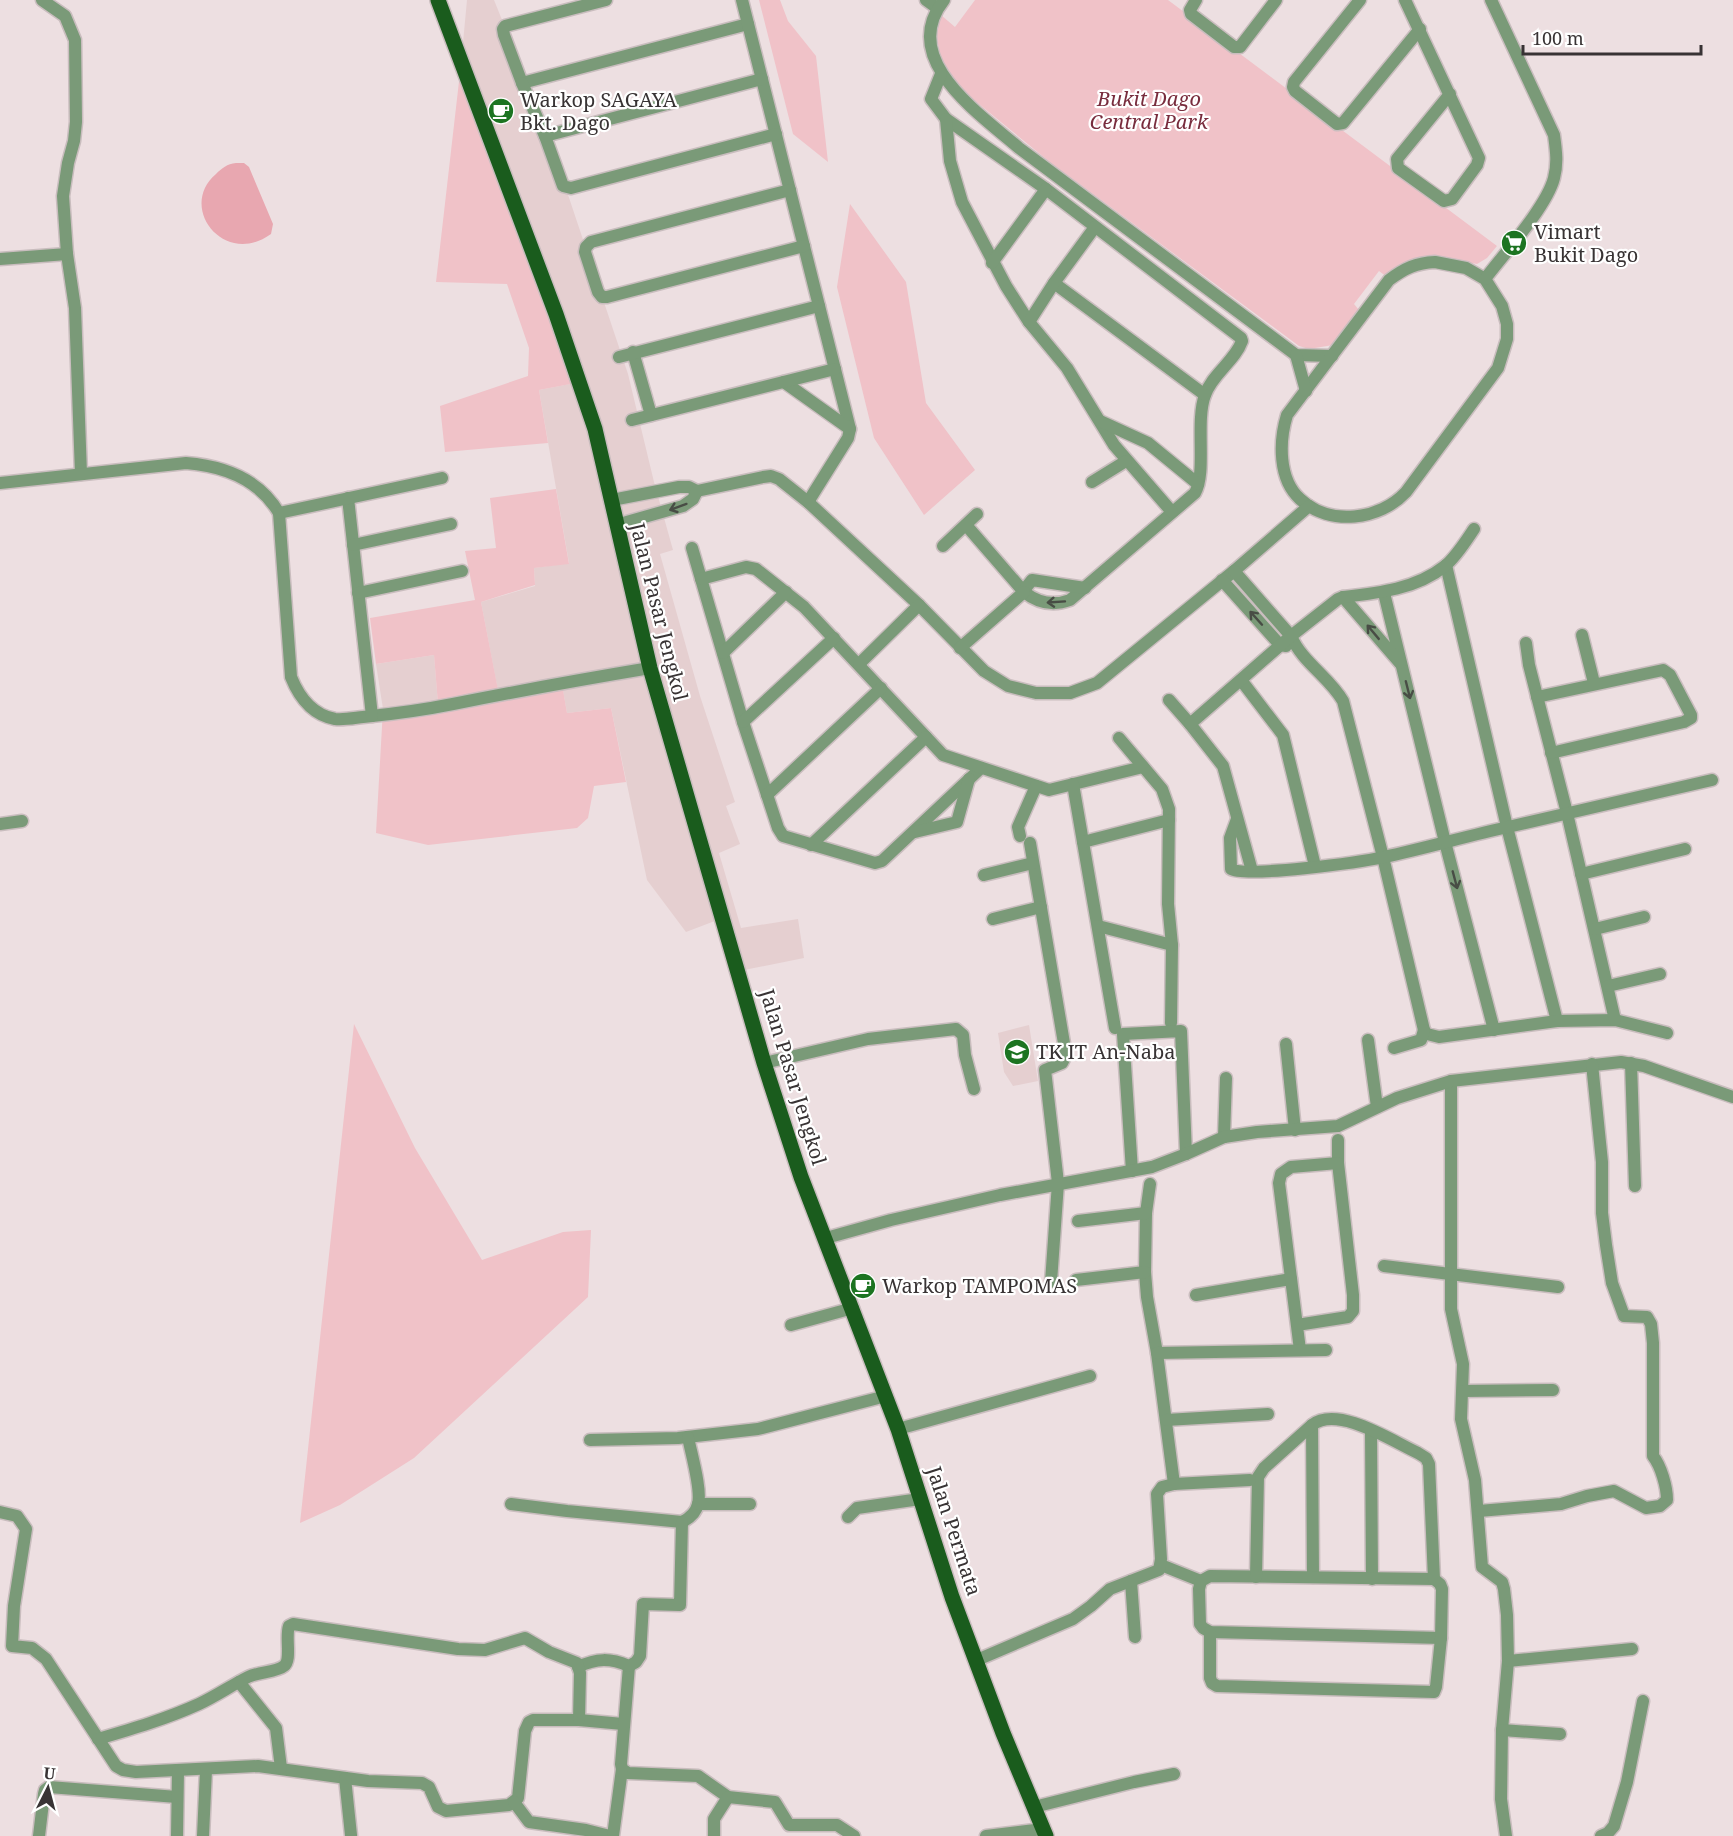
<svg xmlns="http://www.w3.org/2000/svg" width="1733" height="1836" font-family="'Noto Serif',serif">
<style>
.built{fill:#e5cfd0}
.green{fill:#f0c2c8}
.water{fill:#e8a7b0}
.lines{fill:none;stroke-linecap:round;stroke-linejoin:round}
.minor-casing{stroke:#c9bdbe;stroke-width:15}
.primary-casing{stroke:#c9bdbe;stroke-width:18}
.minor{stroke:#7a9a78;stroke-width:12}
.primary{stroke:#1a5c1d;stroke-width:15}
.oneway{stroke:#484d45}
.labels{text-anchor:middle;stroke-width:4.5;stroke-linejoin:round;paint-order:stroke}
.park-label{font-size:20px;font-style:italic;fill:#782c3d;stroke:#fff}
.poi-label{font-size:20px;fill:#383334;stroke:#fff;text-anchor:start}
.street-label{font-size:20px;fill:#383334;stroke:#fff}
</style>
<rect width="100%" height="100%" fill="#eddfe1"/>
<g class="built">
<path d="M467 0H494L547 132 628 374 654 482 673 550 660 554 700 696 735 802 726 806 740 844 719 853 741 928 798 919 804 958 739 971 720 919 686 932 647 880 611 708 567 713 562 685 499 696 481 602 535 586 534 568 569 563 539 390 580 382 461 64Z"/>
<path d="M434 655 438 704 383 709 376 664Z"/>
<path d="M1029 1025 1038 1081 1013 1086 1004 1072 998 1033Z"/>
</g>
<g class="green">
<path d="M759 0H780L788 21 816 56 828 162 793 134Z"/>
<path d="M975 0H1168L1497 246 1487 258 1477 264 1450 259 1432 258 1387 277 1379 271 1354 304 1359 310 1333 345 1309 349 1299 346 1051 163 958 87 940 56 937 38V26L941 15 955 27Z"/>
<path d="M461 64 581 382 539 390 548 443 445 452 440 406 528 376 529 348 507 284 436 282Z"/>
<path d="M850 204 906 282 926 403 975 470 924 515 874 438 837 287Z"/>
<path d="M556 489 569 564 534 568 535 585 481 602 499 695 562 684 567 713 611 708 626 782 594 786 588 818 577 828 428 845 376 833 383 709 438 704 434 655 376 664 370 618 475 600 465 551 496 548 490 498Z"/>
<path d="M354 1024 415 1148 482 1260 563 1232 591 1230 588 1297 414 1458 340 1505 300 1523Z"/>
</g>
<path class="water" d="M236 163H244L249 167 273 224 271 234C224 268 177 207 216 174 222 168 227 164 236 163Z"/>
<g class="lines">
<g class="minor-casing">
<g id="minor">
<path d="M42 0 65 16 75 40 76 122 74 141 68 163 63 196 67 254 75 308 81 474"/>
<path d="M606 0 505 26 503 29 504 35 522 83 748 24"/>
<path d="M742 0 850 429 848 438 808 502"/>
<path d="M926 0 937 8"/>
<path d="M944 0C897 59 980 114 1019 148L1296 355 1332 356"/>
<path d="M1196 0 1190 10 1191 14 1234 47H1240L1276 0"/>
<path d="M1360 0 1294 82 1293 87 1295 91 1337 124 1343 123 1420 29"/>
<path d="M1405 0 1479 158 1477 165 1452 199 1444 201 1398 168 1397 159 1450 94"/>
<path d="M941 74 931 99 946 119 1046 189 1241 338 1242 341C1235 361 1212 374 1205 395 1195 422 1207 472 1195 493L1070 600C1054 606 1038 603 1024 592L966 525"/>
<path d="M762 79 545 136 563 186 571 188 776 134"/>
<path d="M522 83 545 136"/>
<path d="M946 119 950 161 962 202 1006 286 1029 322 1067 368 1114 445 1172 512"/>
<path d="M790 190 591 242 586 247 585 252 598 292 602 297H607L804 246"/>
<path d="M0 259 67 254"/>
<path d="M1435 262 1466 268 1485 279 1502 306 1507 324V339L1498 368 1406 492C1380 520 1330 527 1300 499 1278 479 1279 441 1287 415L1389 280C1405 268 1416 263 1435 262Z"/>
<path d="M992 263 1046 189"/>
<path d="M1485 279C1504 254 1547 206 1554 178 1558 163 1556 150 1554 135L1491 0"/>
<path d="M1054 283 1205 395"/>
<path d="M1029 322 1054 283 1095 227"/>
<path d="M633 352 651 415"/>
<path d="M1296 355 1306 391"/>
<path d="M619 357 819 306"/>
<path d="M784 382 850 429"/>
<path d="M632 420 835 369"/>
<path d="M1100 421 1148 443 1198 484"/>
<path d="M1092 482 1126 461"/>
<path d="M0 483 186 463C224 466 259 479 279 513L291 677C299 697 313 715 335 719 344 720 354 718 363 717 393 714 423 710 453 704 518 691 584 679 650 668"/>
<path d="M348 498 372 716"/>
<path d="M612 500 679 487H689L697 491 763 477 771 476 779 479 808 502 919 605 984 671 1008 686 1036 693H1070L1097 683 1234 571 1309 506"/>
<path d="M279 513 442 478"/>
<path d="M616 525 683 506 693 499 697 491"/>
<path d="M353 545 451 524"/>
<path d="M943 546 977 514"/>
<path d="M692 548 743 722 778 828 783 836 875 863 882 861 981 768"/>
<path d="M1446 565 1507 827 1557 1021"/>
<path d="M1234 571 1291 636C1302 662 1329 677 1343 701L1383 857 1424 1030 1427 1034 1439 1037 1557 1021 1615 1020 1667 1033"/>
<path d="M701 579 746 567 756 569 804 607 943 755 1049 790 1143 767"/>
<path d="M1222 580 1280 645 1286 646"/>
<path d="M1024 590 1032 580 1085 588"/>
<path d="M358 593 462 571"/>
<path d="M1384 593 1445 842 1494 1030"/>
<path d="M1343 597 1400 663"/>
<path d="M1582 635 1594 683"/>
<path d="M1526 643 1529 665 1567 813 1615 1020"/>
<path d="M960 648 1024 592"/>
<path d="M723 653 786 592"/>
<path d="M859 664 919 605"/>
<path d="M1241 680 1283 735 1315 866"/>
<path d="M1537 697 1663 670 1670 675 1691 715V718L1684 722 1551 753"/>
<path d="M1169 700 1190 724 1223 766 1252 871"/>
<path d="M743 722 834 638"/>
<path d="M1190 724 1291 636 1338 599 1343 597C1379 593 1416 589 1445 566 1456 557 1466 541 1474 529"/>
<path d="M1119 738 1162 789 1169 809 1168 904 1172 945 1171 1023"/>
<path d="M1073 784 1115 1028"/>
<path d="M767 795 881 688"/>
<path d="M1237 819 1230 838 1231 869C1245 878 1362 862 1384 857 1426 848 1467 836 1508 827 1576 811 1644 796 1712 780"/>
<path d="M0 824 22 821"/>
<path d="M915 832 957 822 969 779"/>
<path d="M1020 836 1018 827 1036 786"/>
<path d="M1083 842 1169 820"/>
<path d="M1030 843 1066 1055 1062 1063 1045 1070 1058 1183 1051 1282"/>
<path d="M811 845 926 737"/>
<path d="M1581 874 1685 849"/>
<path d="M984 875 1033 863"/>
<path d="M993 919 1041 907"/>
<path d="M1098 926 1172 945"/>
<path d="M1595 929 1644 917"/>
<path d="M1608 986 1660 974"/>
<path d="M1368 1040 1377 1107"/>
<path d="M1286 1044 1295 1130"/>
<path d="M1394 1048 1421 1040 1424 1030"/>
<path d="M764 1063 868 1039 956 1029 963 1035 965 1055 974 1089"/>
<path d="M1631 1063 1635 1186"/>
<path d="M1451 1081V1309L1463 1364 1461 1419 1475 1480 1482 1567 1502 1582 1504 1589 1507 1615 1508 1661 1502 1730 1501 1799 1506 1836"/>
<path d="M1224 1137 1226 1078"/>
<path d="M1338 1140V1163"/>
<path d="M1132 1171 1123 1034 1181 1031 1186 1154"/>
<path d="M1150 1184 1146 1213 1145 1272 1147 1297 1157 1353 1174 1484"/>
<path d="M1078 1221 1146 1213"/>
<path d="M826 1238 891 1220 1000 1195 1152 1167 1186 1154 1224 1137 1257 1132 1338 1126 1397 1098 1451 1081 1621 1062 1644 1066 1733 1097"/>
<path d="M1384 1266 1558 1287"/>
<path d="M1076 1280 1145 1272"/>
<path d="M1196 1295 1291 1279"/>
<path d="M791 1325 853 1308"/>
<path d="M1297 1325 1348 1317 1353 1311V1295L1338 1163 1291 1167 1281 1174 1279 1183 1300 1350"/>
<path d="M1157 1353 1326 1350"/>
<path d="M1463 1391 1553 1390"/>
<path d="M1166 1420 1268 1414"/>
<path d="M1312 1425 1313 1577"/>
<path d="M898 1429 1090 1376"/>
<path d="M1371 1431 1372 1579"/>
<path d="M590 1440 678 1438 758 1429 886 1396"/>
<path d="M511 1504 567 1511 682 1522C690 1518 696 1513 698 1504 702 1490 691 1453 688 1437"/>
<path d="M698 1504H750"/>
<path d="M1479 1511 1561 1504 1587 1496 1614 1491 1646 1508 1660 1506 1667 1500C1667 1487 1661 1466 1653 1456V1343L1651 1324 1647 1317 1624 1316 1612 1283 1606 1245 1602 1213V1162L1592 1064"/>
<path d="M0 1512 17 1516 26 1529 14 1606 12 1646 32 1648 46 1659 116 1766 123 1770 136 1772 258 1766 368 1781 422 1783 429 1787 438 1807 446 1811 509 1805 518 1798 525 1731 529 1722 533 1720H579L623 1724"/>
<path d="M848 1517 857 1508 920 1499"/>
<path d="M1161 1565 1201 1581"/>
<path d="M1434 1579 1210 1576 1201 1581 1199 1589 1200 1624 1203 1628 1210 1632 1441 1638"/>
<path d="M1131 1581 1135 1637"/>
<path d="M1210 1632V1678L1212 1683 1217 1686 1434 1692 1436 1687 1441 1638 1442 1589 1440 1584 1434 1579 1429 1464 1426 1458 1418 1453C1392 1441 1338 1405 1312 1425L1264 1468 1258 1477 1256 1577"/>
<path d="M977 1660 1073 1619 1091 1606 1110 1589 1159 1570 1161 1559 1157 1494 1162 1487 1174 1484 1250 1480"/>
<path d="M1508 1661 1632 1649"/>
<path d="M629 1666 621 1764 622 1769 628 1773 698 1776 728 1797 775 1802 789 1825H837L854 1836"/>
<path d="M578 1667C597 1658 610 1658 629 1666L636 1662 640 1656 643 1604 680 1605 682 1522"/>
<path d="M239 1682 276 1728 281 1768"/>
<path d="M1502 1730 1560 1734"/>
<path d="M98 1739C132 1729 166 1719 199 1704 216 1696 232 1685 248 1677 258 1672 277 1672 284 1666 292 1660 285 1637 289 1626L293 1624 458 1649 485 1650 525 1638 549 1652 577 1663 580 1673 579 1720"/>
<path d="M345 1778 351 1835"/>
<path d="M514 1802 529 1822 586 1830 610 1836"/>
<path d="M1034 1807 1134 1782 1174 1774"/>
<path d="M39 1836 44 1794 45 1790 49 1787 177 1797"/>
<path d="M177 1836 178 1771"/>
<path d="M203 1836 206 1770"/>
<path d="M613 1836 622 1769"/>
<path d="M714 1836V1819L728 1797"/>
<path d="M986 1836 1043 1829"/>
<path d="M1601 1836 1608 1833 1614 1826 1627 1782 1643 1701"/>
</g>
</g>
<g class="primary-casing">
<path id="primary" d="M438 0 556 314 595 429 650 668 764 1063 801 1177 898 1429 952 1597 1003 1733 1046 1836"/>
</g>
<use href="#minor" class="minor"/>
<use href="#primary" class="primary"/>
</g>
<defs><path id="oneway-shaft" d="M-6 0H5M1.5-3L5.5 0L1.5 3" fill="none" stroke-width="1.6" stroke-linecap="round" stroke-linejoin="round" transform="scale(1.5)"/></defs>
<g class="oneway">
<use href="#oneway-shaft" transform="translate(678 507) rotate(160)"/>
<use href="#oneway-shaft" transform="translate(1056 602) rotate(176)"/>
<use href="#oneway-shaft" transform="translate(1256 618) rotate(-132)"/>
<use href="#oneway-shaft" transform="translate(1373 632) rotate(-130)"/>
<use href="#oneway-shaft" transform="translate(1408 690) rotate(76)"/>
<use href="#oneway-shaft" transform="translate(1455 880) rotate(75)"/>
</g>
<defs>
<g id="cafe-disc" transform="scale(1.35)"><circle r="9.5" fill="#1c7421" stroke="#fff"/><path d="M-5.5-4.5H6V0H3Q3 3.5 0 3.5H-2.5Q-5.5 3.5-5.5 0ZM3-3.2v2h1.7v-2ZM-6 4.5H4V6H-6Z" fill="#fff"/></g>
<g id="supermarket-disc" transform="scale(1.35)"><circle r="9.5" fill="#1c7421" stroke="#fff"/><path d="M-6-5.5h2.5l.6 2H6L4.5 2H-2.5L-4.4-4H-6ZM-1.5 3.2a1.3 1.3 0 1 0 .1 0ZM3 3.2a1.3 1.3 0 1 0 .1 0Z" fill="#fff"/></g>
<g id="school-disc" transform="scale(1.35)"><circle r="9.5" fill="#1c7421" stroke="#fff"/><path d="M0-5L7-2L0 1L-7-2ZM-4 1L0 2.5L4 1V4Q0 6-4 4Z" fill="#fff"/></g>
</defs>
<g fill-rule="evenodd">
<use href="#cafe-disc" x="501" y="111"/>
<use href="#supermarket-disc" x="1514" y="243"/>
<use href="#school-disc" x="1017" y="1052"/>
<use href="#cafe-disc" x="863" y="1286"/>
</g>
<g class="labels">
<g class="park-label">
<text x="1149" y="106">Bukit Dago<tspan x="1149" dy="23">Central Park</tspan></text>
</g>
<g class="poi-label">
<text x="520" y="107">Warkop SAGAYA<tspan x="520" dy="23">Bkt. Dago</tspan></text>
<text x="1534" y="239">Vimart<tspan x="1534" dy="23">Bukit Dago</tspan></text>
<text x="1036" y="1059">TK IT An-Naba</text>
<text x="882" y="1293">Warkop TAMPOMAS</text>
</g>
<g class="street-label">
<text transform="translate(659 612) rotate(76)" y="7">Jalan Pasar Jengkol</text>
<text transform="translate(793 1077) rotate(73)" y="7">Jalan Pasar Jengkol</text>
<text transform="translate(954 1531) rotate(72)" y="7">Jalan Permata</text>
</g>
</g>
<g transform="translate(48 1788) rotate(6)" stroke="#ffffff" stroke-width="4.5" paint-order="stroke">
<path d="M0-4.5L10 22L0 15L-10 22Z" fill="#383334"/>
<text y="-9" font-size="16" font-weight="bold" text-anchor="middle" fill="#383334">U</text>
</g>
<path d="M1523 45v9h178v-9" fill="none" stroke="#383334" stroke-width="3"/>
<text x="1532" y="45" font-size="18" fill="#383334" stroke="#ffffff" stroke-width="4.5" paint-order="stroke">100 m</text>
</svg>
